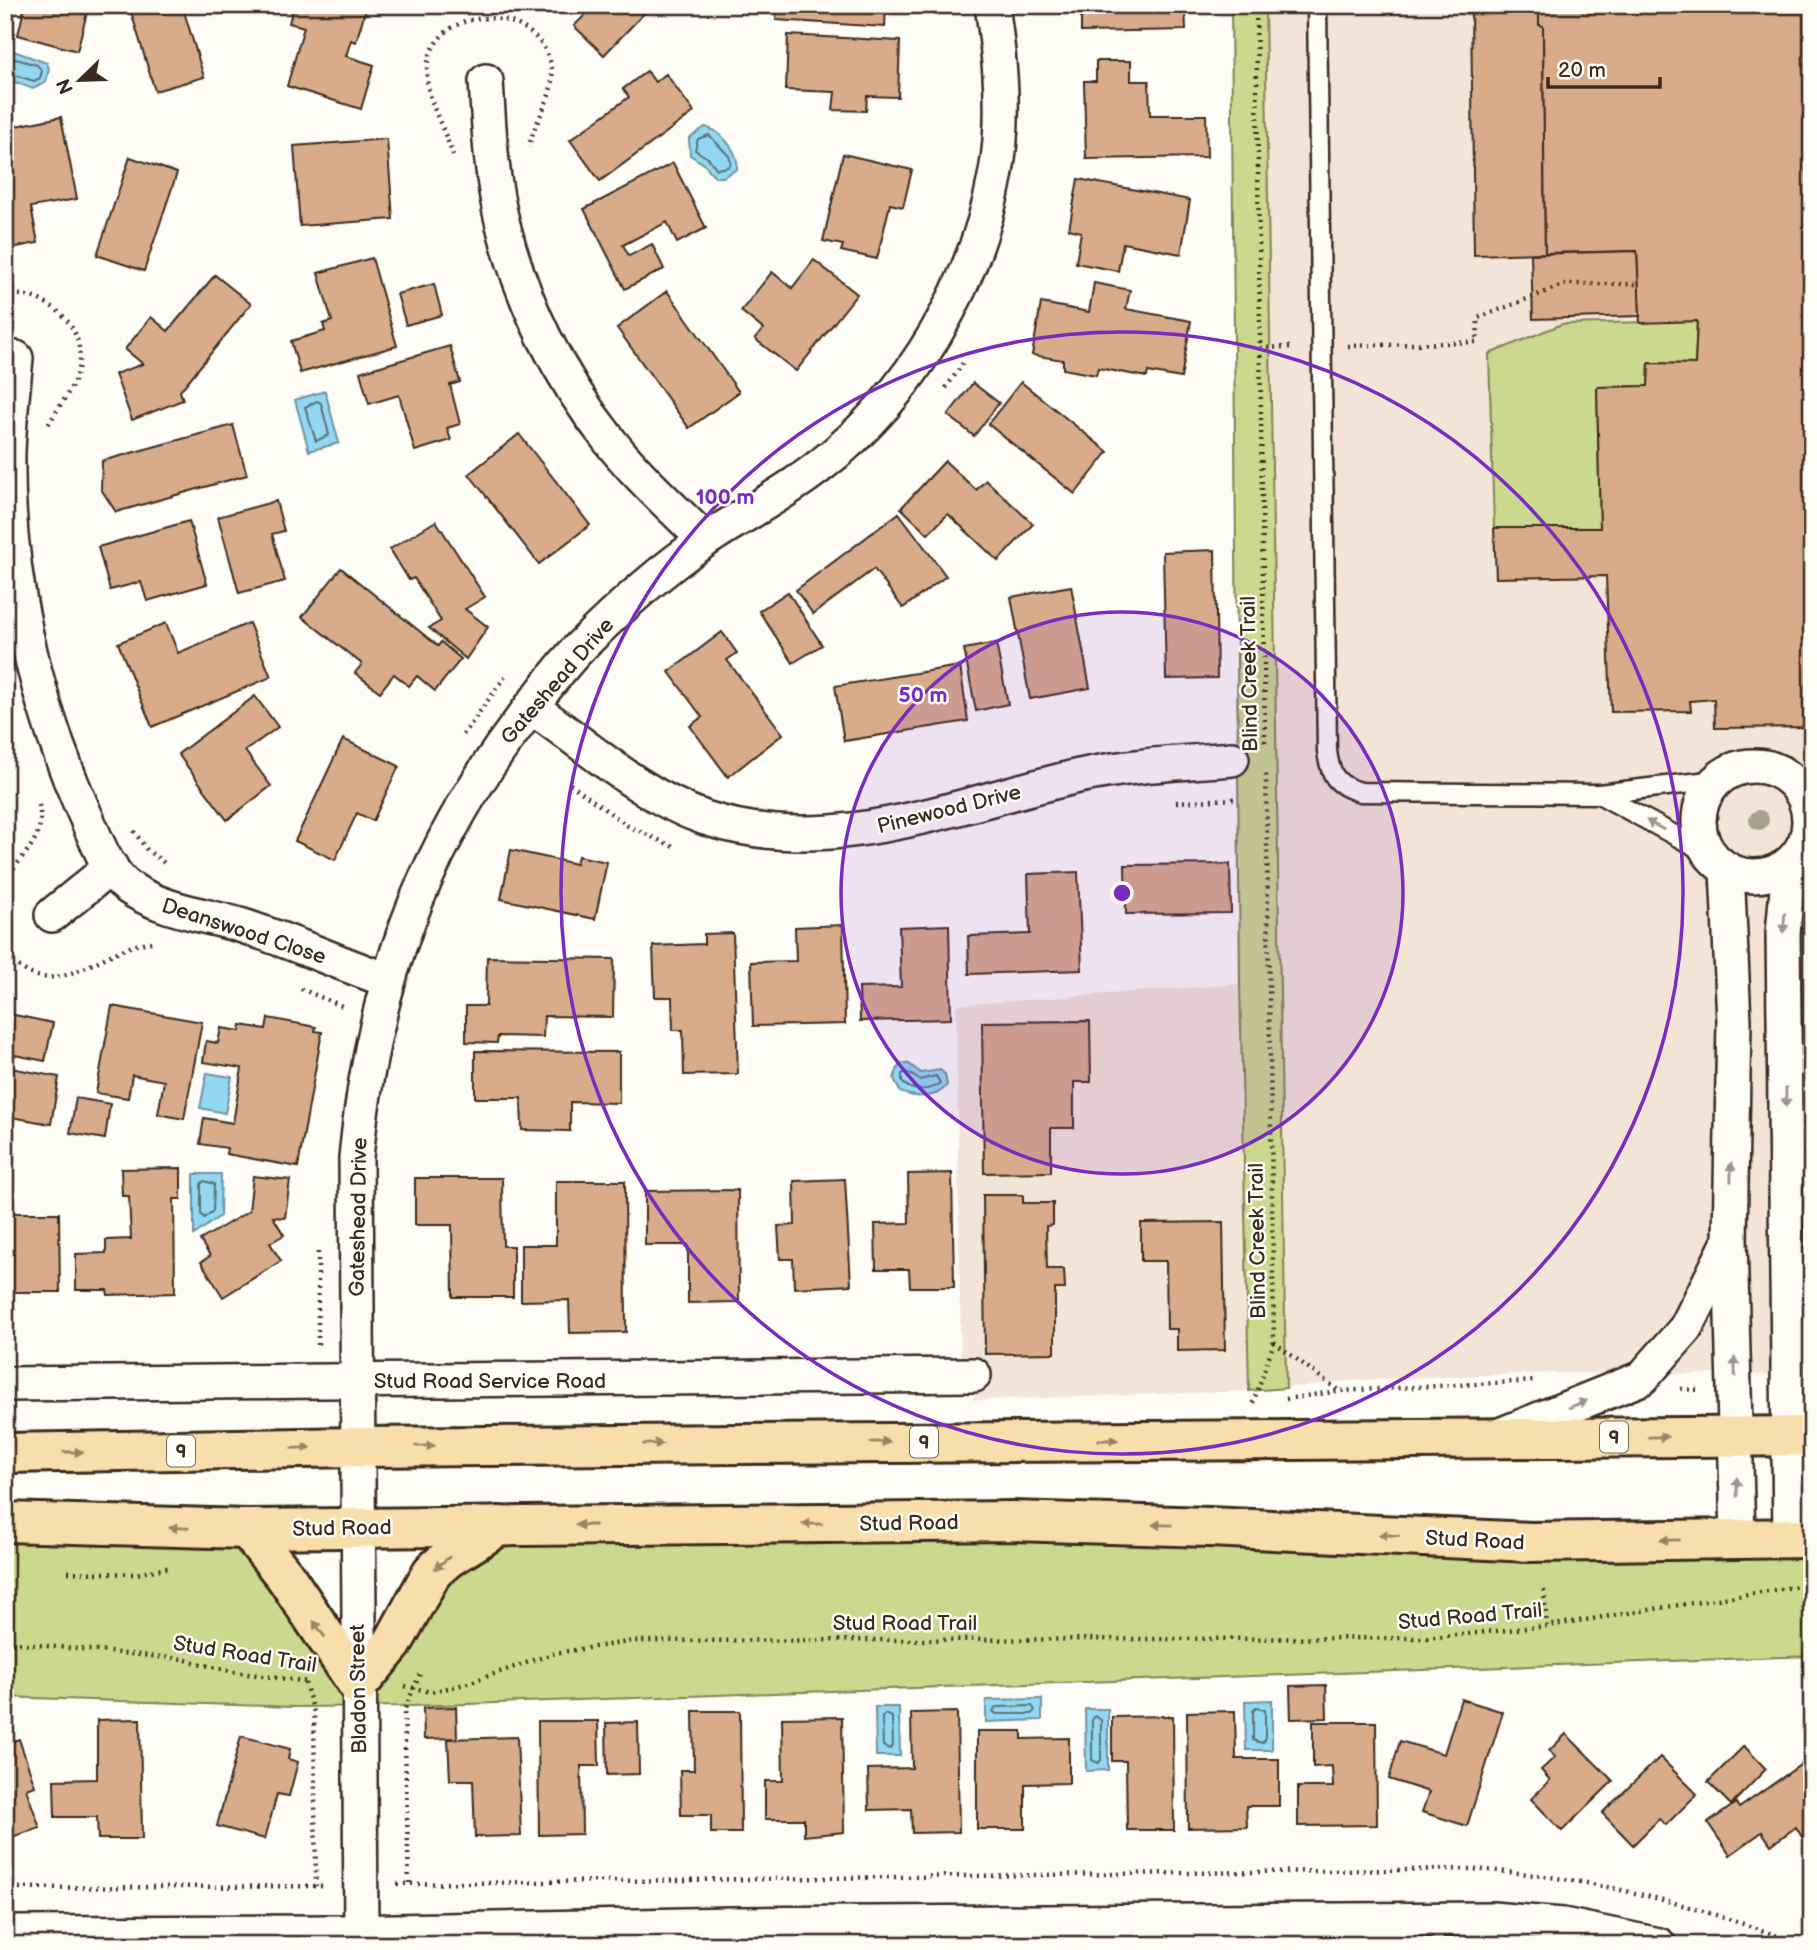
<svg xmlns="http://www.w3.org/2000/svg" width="1817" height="1950" font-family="'Balsamiq Sans',sans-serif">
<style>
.built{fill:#f2e4d6}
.green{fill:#cad98d;stroke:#828256;stroke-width:2}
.water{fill:#92d8f3;stroke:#6f929e;stroke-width:2}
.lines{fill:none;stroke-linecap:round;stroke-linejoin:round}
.shore{stroke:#5e7073;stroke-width:2}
.building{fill:#d8ac8a;stroke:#3b2a1e;stroke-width:2}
.lane-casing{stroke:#3b2a1e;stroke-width:23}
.street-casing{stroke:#3b2a1e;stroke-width:38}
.primary-casing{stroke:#3b2a1e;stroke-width:44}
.path{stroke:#3b2a1e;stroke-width:4.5;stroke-dasharray:2 5;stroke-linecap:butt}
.lane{stroke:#fdfcf7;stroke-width:18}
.street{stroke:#fdfcf7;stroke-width:33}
.primary{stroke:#f8deab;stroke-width:38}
.tree{fill:#a6a18f}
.oneway{fill:#9c938a}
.oneway2{fill:#9a8464}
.ring{fill:none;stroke:#7b2cbf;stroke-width:3.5}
.labels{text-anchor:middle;stroke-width:5;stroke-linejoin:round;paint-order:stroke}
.shield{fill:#fdfcf7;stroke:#75695f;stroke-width:2}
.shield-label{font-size:19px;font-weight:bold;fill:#3b2a1e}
.street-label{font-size:21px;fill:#3b2a1e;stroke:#fdfcf7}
.centre{fill:#7b2cbf;stroke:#fdfcf7;stroke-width:3.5}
.ring-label{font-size:21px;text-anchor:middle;font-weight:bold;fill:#7b2cbf;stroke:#fdfcf7;stroke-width:5;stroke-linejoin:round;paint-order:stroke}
</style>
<rect width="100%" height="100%" fill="#fdfcf7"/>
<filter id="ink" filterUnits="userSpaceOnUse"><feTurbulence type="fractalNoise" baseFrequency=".0143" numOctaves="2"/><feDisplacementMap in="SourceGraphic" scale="14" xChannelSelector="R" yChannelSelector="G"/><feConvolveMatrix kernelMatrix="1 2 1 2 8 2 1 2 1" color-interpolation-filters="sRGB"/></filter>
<g filter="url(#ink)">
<g class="built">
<path d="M1265 5H1812V1375L1544 1373 1357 1380 1286 1388Z"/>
<path d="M1240 984 1249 1391 974 1400V1376H961L956 1005Z"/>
</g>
<g class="green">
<path d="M1231 5H1265L1286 1388 1249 1391 1240 984Z"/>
<path d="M1697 321 1695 364 1649 363 1648 386 1597 387 1600 528H1494L1489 354 1562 324Z"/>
<path d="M5 1522 247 1529 313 1620 393 1643 499 1526 1812 1538V1656L411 1706 293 1707 5 1697Z"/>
</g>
<g class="water">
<path d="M8 49 47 63 49 69 46 82 33 89 5 78V50Z"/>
<path d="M705 127C721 130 740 153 737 169L723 177H715L704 164 690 155 689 138Z"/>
<path d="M325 391 339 443 309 451 295 400Z"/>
<path d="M900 1063 909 1064 921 1073 940 1070 945 1074 947 1085C936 1100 916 1098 900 1092L894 1078Z"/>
<path d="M207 1073 232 1077 225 1113 200 1108Z"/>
<path d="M194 1174H221L220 1216 194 1235Z"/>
<path d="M1042 1699V1720L986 1722V1700Z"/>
<path d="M1272 1700V1750H1246L1245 1701Z"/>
<path d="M875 1707H899L900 1756H876Z"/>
<path d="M1085 1709H1108V1770L1086 1771Z"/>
</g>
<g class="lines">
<g class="shore">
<path d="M5 56 37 65 42 71 40 78 34 81 5 72"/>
<path d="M709 135 729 156 731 163 728 167 717 169 708 158 695 150 698 139Z"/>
<path d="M317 401 321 403 329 435 316 441 305 407Z"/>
<path d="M906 1072 920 1080 936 1076 940 1083C929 1091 912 1093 902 1082V1074Z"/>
<path d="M204 1181 214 1184 213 1211 204 1218 201 1214V1184Z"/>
<path d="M1032 1706 1035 1710 1032 1714H996L993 1711 996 1707Z"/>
<path d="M1256 1708 1265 1710V1740L1262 1743 1253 1740V1711Z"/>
<path d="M885 1714 892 1717 893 1746 890 1749 883 1746 882 1717Z"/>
<path d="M1095 1716 1101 1720V1760L1098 1763 1092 1760V1720Z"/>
</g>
</g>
<g class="building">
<path d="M25 5H89L77 51 18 35Z"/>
<path d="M129 5H182L204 77 155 91Z"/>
<path d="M294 5H367L356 42 351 40 346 56 374 65 361 109 287 86 304 27 289 23Z"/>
<path d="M595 5H652L604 55 574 26Z"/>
<path d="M777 5H886L885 27 776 20Z"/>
<path d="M1081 5H1185L1186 30 1081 32Z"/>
<path d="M1471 5H1539V25L1543 26 1545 253 1474 255Z"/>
<path d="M1539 5H1812V727L1715 728 1714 699 1690 701 1691 711 1611 712 1606 576 1496 578 1494 528H1600L1597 387 1648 386 1649 363 1695 364 1697 321 1640 323 1637 251 1545 253 1543 26 1539 25Z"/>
<path d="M788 35 900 41 898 97 867 96 866 111 833 110 835 92 786 90Z"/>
<path d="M1096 61H1131V81H1149L1150 115H1206L1207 157 1086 159 1084 81H1096Z"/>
<path d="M647 71 655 82 666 74 694 112 600 181 570 140 629 97 623 89Z"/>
<path d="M61 117 77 199 31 207 38 243 5 249V137L13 135 11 127Z"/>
<path d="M387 139 393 219 300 226 294 146Z"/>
<path d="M843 154 912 170 903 207 890 204 877 259 841 251 843 245 823 241Z"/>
<path d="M130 157 177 173 144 271 97 255Z"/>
<path d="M673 163 706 228 677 243 667 222 623 245 629 256 652 244 664 269 625 289 584 209Z"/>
<path d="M1078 179 1190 200 1181 254 1123 243 1118 271 1076 263 1081 232 1069 229Z"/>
<path d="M1637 251 1640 316 1533 319 1531 254Z"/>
<path d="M372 258 397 346 300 373 291 341 325 331 323 324 332 321 318 273Z"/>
<path d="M814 260 857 294 796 371 755 339 763 329 741 311 772 272 792 288Z"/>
<path d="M215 275 251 304 180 391 183 400 132 420 115 374 143 364 125 349 151 317 168 331Z"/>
<path d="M1094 283 1130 290 1126 309 1191 321 1181 378 1148 372 1147 377 1098 368 1096 375 1063 369V360L1032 355 1041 303 1089 312Z"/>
<path d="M434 284 442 315 406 325 397 294Z"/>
<path d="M667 291 739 392 689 428 617 328Z"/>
<path d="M450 346 460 382 450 385 460 424 447 428 451 440 415 451 399 395 369 404 360 372Z"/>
<path d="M1021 382 1108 452 1075 494 988 424Z"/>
<path d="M973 383 999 403 974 436 948 415Z"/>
<path d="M233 425 247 475 116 512 101 489 102 461Z"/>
<path d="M519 434 590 525 539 564 469 474Z"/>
<path d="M945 461 976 490 986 480 1033 524 998 561 948 514 928 534 901 508Z"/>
<path d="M276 501 284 531 272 534 285 581 239 593 218 517Z"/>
<path d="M899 513 946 576 903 608 874 569 813 614 796 590Z"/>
<path d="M189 521 207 584 147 601 141 582 110 590 98 547Z"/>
<path d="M436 521 485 597 465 609 488 627 466 659 429 628 441 621 414 578 409 580 390 549Z"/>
<path d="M1215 550 1217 678 1166 679 1163 552Z"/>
<path d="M341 568 438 646 441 642 461 659 435 691 417 676 409 686 394 674 380 692 355 673 362 664 302 617Z"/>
<path d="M1071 586 1090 688 1030 699 1011 597Z"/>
<path d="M788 592 822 645 793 663 759 611Z"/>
<path d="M166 623 178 653 249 623 271 677 152 727 118 643Z"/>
<path d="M722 632 737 653 727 660 783 734 728 777 690 726 702 717 669 672Z"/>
<path d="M996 643 1008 704 976 711 964 649Z"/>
<path d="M960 666 968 721 844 741 835 686Z"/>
<path d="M255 696 278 727 245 751 271 786 227 820 178 754Z"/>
<path d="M343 739 399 766 373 821 357 813 335 860 295 841Z"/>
<path d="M511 850 576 864 578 856 607 862 595 919 501 899Z"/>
<path d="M1230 864 1231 913 1126 914 1125 865Z"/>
<path d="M1078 872 1082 970 969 974 968 936 1030 934 1028 874Z"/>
<path d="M843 925 845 1024 753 1026 751 962 796 961 795 927Z"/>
<path d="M949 925 951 1019 860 1021 859 988 901 987 899 927Z"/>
<path d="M733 933 738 1074 684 1075 683 1030H673L672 997H655L653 946 704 944V934Z"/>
<path d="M487 957 614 959 613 1017 544 1016 543 1037 498 1036 497 1043 466 1042V1006H486Z"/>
<path d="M112 1006 202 1022 184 1119 158 1114 164 1081 132 1075 128 1098 96 1093Z"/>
<path d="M5 1013 53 1023 45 1061 5 1053Z"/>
<path d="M268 1018 316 1027 315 1031 322 1032 298 1167 226 1154 227 1148 200 1144 204 1118 233 1123 242 1068 203 1062 206 1041 218 1043 221 1028 240 1031 241 1025 266 1029Z"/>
<path d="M1090 1021 1091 1082H1074V1128H1051V1172L984 1173 982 1022Z"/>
<path d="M475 1051 619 1052V1103L570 1102V1131L522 1130 521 1098H475Z"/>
<path d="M5 1067 59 1077 51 1124 5 1116Z"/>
<path d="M76 1098 110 1104 105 1139 70 1133Z"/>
<path d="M181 1168V1199H174L175 1293 108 1295 107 1290H76V1254L106 1253V1240L131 1239 129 1196H122L121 1169Z"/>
<path d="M952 1173 954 1287H910L909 1269H876L875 1224 909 1223 908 1174Z"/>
<path d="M253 1176 290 1180 285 1218 273 1217 284 1235 270 1243 281 1261 223 1297 201 1262 210 1256 200 1240 249 1211Z"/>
<path d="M415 1178H502L503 1246H513V1297H453L452 1225H415Z"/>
<path d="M845 1179 851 1285 794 1288 793 1259H780L778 1226 795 1225 794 1181Z"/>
<path d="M556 1181H625L626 1332 570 1333 569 1300 521 1301V1245H556Z"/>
<path d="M738 1190 739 1302 688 1303V1245H645V1191Z"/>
<path d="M983 1195H1023V1203H1053V1225L1046 1226 1047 1269H1064L1065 1289H1055V1353L985 1354Z"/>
<path d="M5 1213H59L60 1292H5Z"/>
<path d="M1223 1222 1225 1350 1177 1351V1329H1167L1166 1261H1141V1223Z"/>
<path d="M1326 1685 1327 1718 1291 1719 1290 1686Z"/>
<path d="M1461 1699 1503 1712 1467 1826 1422 1812 1429 1792 1389 1779 1400 1741 1444 1754Z"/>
<path d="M456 1707 457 1738 424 1739 423 1708Z"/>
<path d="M693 1711H740L741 1833H711V1815H681L680 1770H694Z"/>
<path d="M1235 1711 1236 1759H1279V1806H1246L1247 1827 1188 1828 1187 1712Z"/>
<path d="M957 1712 959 1832 912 1833 911 1809 869 1810 868 1769 912 1768 911 1713Z"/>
<path d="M1173 1716 1174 1830H1127L1126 1761H1112V1717Z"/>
<path d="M842 1717 844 1832 804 1836V1819H765V1781H783L782 1718Z"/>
<path d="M140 1719 142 1839H98L97 1817H55L54 1780 97 1779V1720Z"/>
<path d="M538 1721H598L599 1766H581L582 1834 539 1835Z"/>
<path d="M638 1722 639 1774 607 1775 606 1723Z"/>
<path d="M1313 1722H1376L1377 1825 1298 1826V1787H1333L1332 1766 1313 1767Z"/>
<path d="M977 1731H1022V1739L1069 1738V1783L1025 1784V1829H977Z"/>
<path d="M1566 1734 1613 1781 1562 1831 1531 1799 1550 1780 1541 1770 1555 1757 1549 1751Z"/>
<path d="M241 1736 290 1749 288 1759 298 1762 289 1796 277 1794 265 1839 217 1826Z"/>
<path d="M517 1737 521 1836 475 1837 473 1780H450L448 1739Z"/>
<path d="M19 1739 35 1786 26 1789 40 1828 5 1839V1744Z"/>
<path d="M1744 1746 1766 1769 1731 1805 1708 1782Z"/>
<path d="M1660 1757 1697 1794 1666 1825 1659 1819 1633 1845 1602 1813Z"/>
<path d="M1803 1763 1812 1775V1830L1802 1837 1796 1827 1771 1845 1762 1832 1730 1855 1708 1823 1736 1803 1739 1808Z"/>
</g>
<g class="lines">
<g class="lane-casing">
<g id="lane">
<path d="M1317 5 1327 751C1330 775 1336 786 1361 792L1599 794 1717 780"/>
<path d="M1792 781 1812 782"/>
<path d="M1599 794 1711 855"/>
<path d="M1809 826 1812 824"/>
</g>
</g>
<g class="street-casing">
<g id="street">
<path d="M486 81C489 129 491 178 503 225 522 302 559 377 609 440 637 476 673 508 705 540"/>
<path d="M16 358C13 390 9 422 8 453 6 575 34 699 83 810 94 834 106 871 128 887 163 911 204 914 243 926 292 942 339 963 387 980"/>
<path d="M531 707C587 745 639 795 705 818 832 860 956 804 1079 776 1129 765 1181 763 1232 759"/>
<circle cx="1754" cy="821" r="55"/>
<path d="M1727 869 1734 1021 1730 1240 1738 1539"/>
<path d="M52 915 111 867"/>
<path d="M5 1384 974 1375"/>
<path d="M1500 1435 1642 1378 1686 1328 1728 1244"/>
<path d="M1790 1538 1783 933 1787 889 1796 857"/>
<path d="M361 1931 356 1157C372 990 421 848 525 715 543 691 561 666 582 645 620 607 660 571 704 541 742 515 785 494 821 465 912 395 976 284 996 172 1006 116 1000 60 992 5"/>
<path d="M5 1933 343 1932 733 1924 1492 1919 1563 1925 1659 1945"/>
</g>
</g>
<g class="primary-casing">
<g id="primary">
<path d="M5 1453 357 1447 1812 1436"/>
<path d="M5 1522 247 1529 1012 1521 1209 1527 1531 1542 1812 1538"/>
<path d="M247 1529 285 1576 358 1685 393 1643 432 1572 448 1558 499 1526"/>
</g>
</g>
<g class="path">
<path d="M1256 5 1265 745"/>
<path d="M453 156C445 128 425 100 427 70 432 4 531 1 550 61 560 91 534 119 529 147"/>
<path d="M5 295C43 290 85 322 79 363 76 388 58 406 47 427"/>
<path d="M1348 346 1477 342 1478 318 1566 284H1639"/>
<path d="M1260 348 1293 347"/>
<path d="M946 388 965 360"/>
<path d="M463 735 507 674"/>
<path d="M570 784 628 826 676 848"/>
<path d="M1176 802 1234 799"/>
<path d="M134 831 147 850 166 864"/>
<path d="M5 880C22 854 46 840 39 805"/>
<path d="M5 950C49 1016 103 942 156 942"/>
<path d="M301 989 342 1006"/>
<path d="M1274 1342 1339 1391 1536 1381"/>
<path d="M318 1345V1249"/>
<path d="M1681 1389 1700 1390"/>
<path d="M1286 1399 1339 1391"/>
<path d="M1253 1403 1274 1342 1266 771"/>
<path d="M68 1572 135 1574 171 1567"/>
<path d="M1544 1590 1547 1626"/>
<path d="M5 1642 182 1659 233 1672 309 1682"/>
<path d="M305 1683 314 1712 316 1886"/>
<path d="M405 1686 431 1692 465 1684 555 1653 634 1641 1426 1638 1547 1626 1812 1584"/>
<path d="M409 1883 404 1711 420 1674"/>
<path d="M397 1884 1470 1869C1582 1875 1697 1904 1801 1945"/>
<path d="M5 1888 326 1886"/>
</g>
<use href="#lane" class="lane"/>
<use href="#street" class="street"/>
<use href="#primary" class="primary"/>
</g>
<circle class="tree" cx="1759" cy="820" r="10"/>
<defs><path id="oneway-solid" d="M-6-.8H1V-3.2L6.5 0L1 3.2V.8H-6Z" transform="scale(1.75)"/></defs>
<g class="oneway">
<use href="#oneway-solid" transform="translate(1655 825) rotate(-151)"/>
<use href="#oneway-solid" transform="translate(1784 923) rotate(94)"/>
<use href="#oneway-solid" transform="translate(1786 1097) rotate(89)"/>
<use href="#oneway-solid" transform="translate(1731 1172) rotate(-89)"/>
<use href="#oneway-solid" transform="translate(1735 1367) rotate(-92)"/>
<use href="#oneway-solid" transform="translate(1578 1404) rotate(-22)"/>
<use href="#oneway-solid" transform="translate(1737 1487) rotate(-91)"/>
</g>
<g class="oneway2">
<use href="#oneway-solid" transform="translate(1658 1437) rotate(-1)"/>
<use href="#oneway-solid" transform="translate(1108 1440)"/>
<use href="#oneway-solid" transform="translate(880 1442) rotate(-1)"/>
<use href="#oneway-solid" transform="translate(653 1444) rotate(-1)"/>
<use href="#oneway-solid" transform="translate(425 1446) rotate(-1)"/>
<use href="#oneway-solid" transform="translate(301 1448) rotate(-2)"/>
<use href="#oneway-solid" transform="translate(73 1452)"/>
<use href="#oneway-solid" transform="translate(812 1524) rotate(180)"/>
<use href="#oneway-solid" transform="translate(585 1525) rotate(180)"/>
<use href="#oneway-solid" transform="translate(1162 1525) rotate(-179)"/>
<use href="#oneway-solid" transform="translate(179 1528) rotate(-179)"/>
<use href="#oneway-solid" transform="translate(1389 1535) rotate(-177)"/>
<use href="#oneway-solid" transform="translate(1670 1540) rotate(179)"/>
<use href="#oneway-solid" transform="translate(442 1563) rotate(140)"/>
<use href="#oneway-solid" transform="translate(319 1629) rotate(-125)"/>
</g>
</g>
<circle cx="1122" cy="893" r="281" fill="#7b2cbf" fill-opacity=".12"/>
<g class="ring">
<circle cx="1122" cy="893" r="281"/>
<circle cx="1122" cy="893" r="561"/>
</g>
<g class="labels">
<g class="shield">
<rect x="1600" y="1421.5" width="28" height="31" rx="5"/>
<rect x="910" y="1426.5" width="28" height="31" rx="5"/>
<rect x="167" y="1435.5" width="28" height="31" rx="5"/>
</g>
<g class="shield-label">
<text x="1614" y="1444">9</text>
<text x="924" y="1449">9</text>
<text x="181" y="1458">9</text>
</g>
<g class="street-label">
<text transform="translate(1249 674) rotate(-91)" y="7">Blind Creek Trail</text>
<text transform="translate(557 681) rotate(-49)" y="7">Gateshead Drive</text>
<text transform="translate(949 809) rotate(-14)" y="7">Pinewood Drive</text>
<text transform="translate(244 931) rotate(18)" y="7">Deanswood Close</text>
<text transform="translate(358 1217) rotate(-89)" y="7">Gateshead Drive</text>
<text transform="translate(1257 1241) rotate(-91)" y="7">Blind Creek Trail</text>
<text x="490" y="1388">Stud Road Service Road</text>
<text transform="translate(909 1523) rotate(-1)" y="7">Stud Road</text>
<text transform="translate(342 1528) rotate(-1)" y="7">Stud Road</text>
<text transform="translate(1475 1540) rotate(3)" y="7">Stud Road</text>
<text transform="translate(1470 1616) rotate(-5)" y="7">Stud Road Trail</text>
<text x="905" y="1630">Stud Road Trail</text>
<text transform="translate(245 1654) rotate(9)" y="7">Stud Road Trail</text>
<text transform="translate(358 1689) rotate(-91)" y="7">Bladon Street</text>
</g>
</g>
<circle cx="1122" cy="893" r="10" class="centre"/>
<g class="ring-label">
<text x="725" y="504">100 m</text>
<text x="923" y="702">50 m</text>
</g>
<rect width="1817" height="1950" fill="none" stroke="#fdfcf7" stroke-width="28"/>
<rect x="14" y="14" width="1789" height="1922" fill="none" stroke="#3b2a1e" stroke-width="2.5" filter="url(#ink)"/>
<g transform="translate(80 80) rotate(247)" stroke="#fdfcf7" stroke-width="5" paint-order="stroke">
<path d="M0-5L12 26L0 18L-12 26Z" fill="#3b2a1e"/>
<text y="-10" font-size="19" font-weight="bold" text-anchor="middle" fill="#3b2a1e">N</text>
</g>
<path d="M1548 77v10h112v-10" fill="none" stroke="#3b2a1e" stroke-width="3.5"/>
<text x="1558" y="77" font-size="21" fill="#3b2a1e" stroke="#fdfcf7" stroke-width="5" paint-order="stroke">20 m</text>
</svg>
